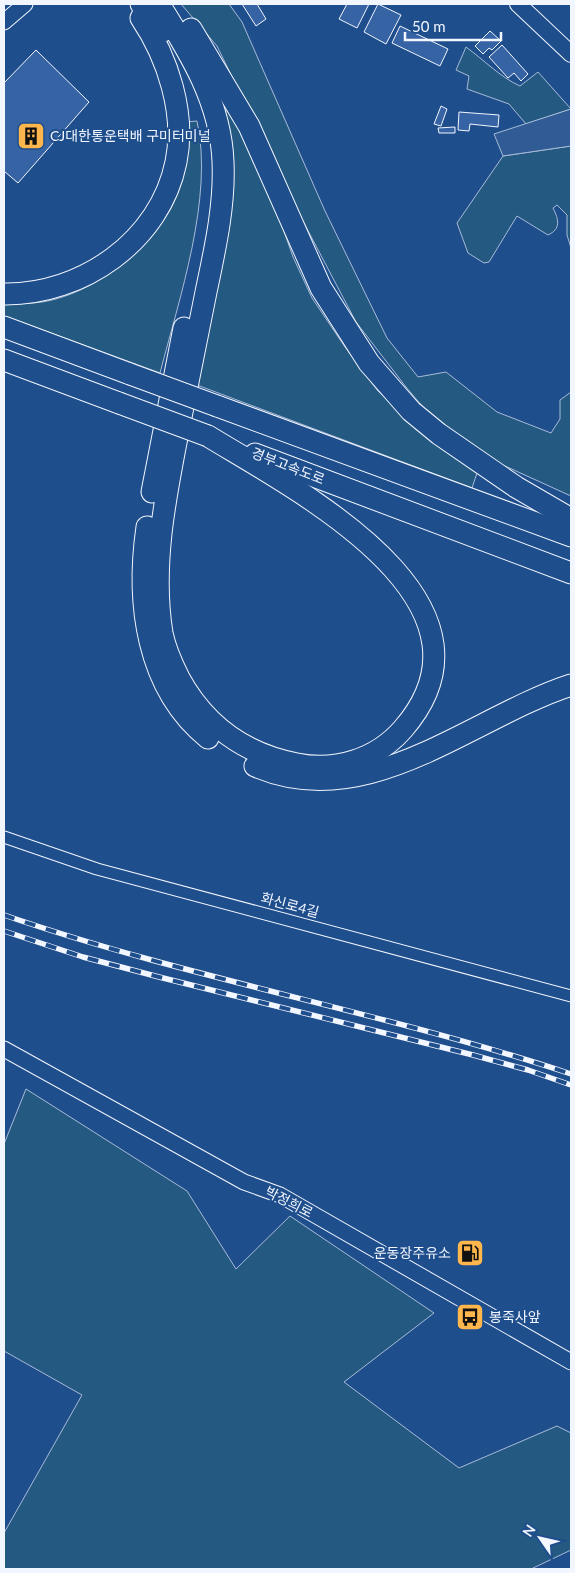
<svg xmlns="http://www.w3.org/2000/svg" width="575" height="1573" font-family="Lato,'Noto Sans KR',sans-serif">
<style>
.green{fill:#245a82;stroke:#a8bbd7}
.parking{fill:#305b95;stroke:#a8bbd7}
.building{fill:#3563a3;stroke:#f2f6ff}
.lines{fill:none;stroke-linecap:round;stroke-linejoin:round}
.minor-casing{stroke:#f2f6ff;stroke-width:13}
.tertiary-casing{stroke:#f2f6ff;stroke-width:17}
.secondary-casing{stroke:#f2f6ff;stroke-width:18}
.motorway-casing{stroke:#f2f6ff;stroke-width:23}
.minor{stroke:#1f4e8c;stroke-width:11}
.tertiary{stroke:#1f4e8c;stroke-width:15}
.secondary{stroke:#1f4e8c;stroke-width:16}
.motorway{stroke:#1f4e8c;stroke-width:21}
.rail-casing{stroke:#f2f6ff;stroke-width:5.5}
.rail{stroke:#1f4e8c;stroke-width:4;stroke-dasharray:11;stroke-linecap:butt}
.motorway-bridge-casing{stroke:#f2f6ff;stroke-width:23;stroke-linecap:butt}
.motorway-bridge{stroke:#1f4e8c;stroke-width:21}
.labels{text-anchor:middle;stroke-width:4;stroke-linejoin:round;paint-order:stroke}
.poi-label{font-size:14px;fill:#f2f6ff;stroke:#1f4e8c;text-anchor:start}
.street-label{font-size:14px;fill:#f2f6ff;stroke:#1f4e8c}
</style>
<rect width="100%" height="100%" fill="#1f4e8c"/>
<g class="green">
<path d="M181 4H229L242 22 325 211 387 338 418 377 446 372 497 412 551 433 560 419V400L571 392V496L494 461 434 420 406 387 356 322 295 206 217 46Z"/>
<path d="M466 47C484 60 500 77 520 86L538 72 571 109 526 124 509 104 467 89 469 76 456 70Z"/>
<path d="M230 109 271 194 293 257 312 298 345 347 377 390 424 435 478 470 472 488 197 385 224 112Z"/>
<path d="M197 121C214 197 179 299 160 373L4 316V303C16 303 30 304 42 302 100 293 172 235 183 175 186 158 185 139 186 122Z"/>
<path d="M571 146V248L567 235V215L557 205 553 208C559 220 561 229 548 235L517 216 489 262 484 263 468 253 457 223 503 156Z"/>
<path d="M26 1089 187 1191 236 1269 290 1216 434 1313 344 1382 459 1468 557 1426 571 1433V1550L531 1569H4V1533L82 1395 4 1351V1144Z"/>
</g>
<path class="parking" d="M571 109V146L503 156 494 134Z"/>
<g class="building">
<path d="M242 4H257L266 19 256 26Z"/>
<path d="M347 4H369L357 28 339 19Z"/>
<path d="M378 4 401 15 386 44 364 32Z"/>
<path d="M400 26 448 49 440 66 392 43Z"/>
<path d="M490 31 501 41 492 50 489 48 483 54 475 46Z"/>
<path d="M502 45 528 74 521 81 514 73 508 78 489 57Z"/>
<path d="M36 50 89 102 18 183 4 171V83Z"/>
<path d="M441 106 447 109 441 126 434 124Z"/>
<path d="M459 112 499 115 498 127 470 124 469 131 458 130Z"/>
<path d="M455 127V133H439L438 128Z"/>
</g>
<g class="lines">
<g class="minor-casing">
<path id="minor" d="M4 837 97 869 571 996"/>
</g>
<g class="tertiary-casing">
<g id="tertiary">
<path d="M4 22 25 4"/>
<path d="M4 1049 244 1182 280 1195 571 1362"/>
</g>
</g>
<g class="secondary-casing">
<path id="secondary" d="M518 4 571 54"/>
</g>
<g class="motorway-casing">
<g id="motorway">
<path d="M141 4 163 31"/>
<path d="M159 4C190 53 221 103 223 162 225 205 215 249 206 292 197 337 188 382 179 427 166 494 151 564 162 633 165 648 172 664 179 678 204 724 244 754 297 764 336 772 377 759 403 729 514 601 296 490 208 436"/>
<path d="M191 29 249 126 321 288 369 363 411 411 439 434 516 487 571 519"/>
<path d="M4 294C82 295 160 241 176 162 186 114 168 58 141 18"/>
<path d="M4 327 130 374"/>
<path d="M4 360 119 403"/>
<path d="M217 406 571 536"/>
<path d="M255 454 571 573"/>
<path d="M152 492 184 328"/>
<path d="M147 527C136 602 146 688 208 738"/>
<path d="M255 766C367 815 470 718 571 685"/>
</g>
</g>
<use href="#minor" class="minor"/>
<use href="#tertiary" class="tertiary"/>
<use href="#secondary" class="secondary"/>
<use href="#motorway" class="motorway"/>
<g class="rail-casing">
<g id="rail">
<path d="M4 915C190 979 384 1012 571 1074"/>
<path d="M4 931 83 957 159 977 473 1055 528 1070 571 1085"/>
</g>
</g>
<use href="#rail" class="rail"/>
<g class="motorway-bridge-casing">
<g id="motorway-bridge">
<path d="M130 374 217 406"/>
<path d="M119 403 208 436"/>
</g>
</g>
<use href="#motorway-bridge" class="motorway-bridge"/>
</g>
<defs>
<g id="building-square" transform="scale(1.4375)"><rect x="-9" y="-9" width="18" height="18" rx="4" fill="#ffb74d" stroke="#1f4e8c"/><path d="M-4-6H4V6H1V3H-1V6H-4ZM-2.5-4.3h1.7v1.8h-1.7ZM.8-4.3h1.7v1.8H.8ZM-2.5-1h1.7V.8h-1.7ZM.8-1h1.7V.8H.8Z" fill="#111"/></g>
<g id="fuel-square" transform="scale(1.4375)"><rect x="-9" y="-9" width="18" height="18" rx="4" fill="#ffb74d" stroke="#1f4e8c"/><path d="M-5.5-6h7V0h2V4h1.3V-2.5L3-4.5l.8-.8L6-3V5H2.5V1h-1V6h-7ZM-4.2-4.7v3.2H.2V-4.7Z" fill="#111"/></g>
<g id="bus-square" transform="scale(1.4375)"><rect x="-9" y="-9" width="18" height="18" rx="4" fill="#ffb74d" stroke="#1f4e8c"/><path d="M-5-6H5V4H4V6H2V4H-2V6H-4V4H-5ZM-3.5-4V0h7V-4ZM-3.5 1.2v1.5H-2V1.2ZM2 1.2v1.5H3.5V1.2Z" fill="#111"/></g>
</defs>
<g fill-rule="evenodd">
<use href="#building-square" x="31" y="136"/>
<use href="#fuel-square" x="470" y="1253"/>
<use href="#bus-square" x="470" y="1317"/>
</g>
<g class="labels">
<g class="poi-label">
<text x="50" y="141">CJ대한통운택배 구미터미널</text>
<text x="451" y="1258" text-anchor="end">운동장주유소</text>
<text x="489" y="1322">봉죽사앞</text>
</g>
<g class="street-label">
<text transform="translate(288 466) rotate(21)" y="5">경부고속도로</text>
<text transform="translate(290 905) rotate(15)" y="5">화신로4길</text>
<text transform="translate(289 1202) rotate(27)" y="5">박정희로</text>
</g>
</g>
<rect width="575" height="1573" fill="none" stroke="#f2f6ff" stroke-width="10"/>
<g transform="translate(540 1538) rotate(304)" stroke="#1f4e8c" stroke-width="4" paint-order="stroke">
<path d="M0-4L9 19L0 12L-9 19Z" fill="#f2f6ff"/>
<text y="-8" font-size="14" font-weight="bold" text-anchor="middle" fill="#f2f6ff">N</text>
</g>
<path d="M405 32v8h96v-8" fill="none" stroke="#f2f6ff" stroke-width="2.5"/>
<text x="412" y="32" font-size="15" fill="#f2f6ff" stroke="#1f4e8c" stroke-width="4" paint-order="stroke">50 m</text>
</svg>
